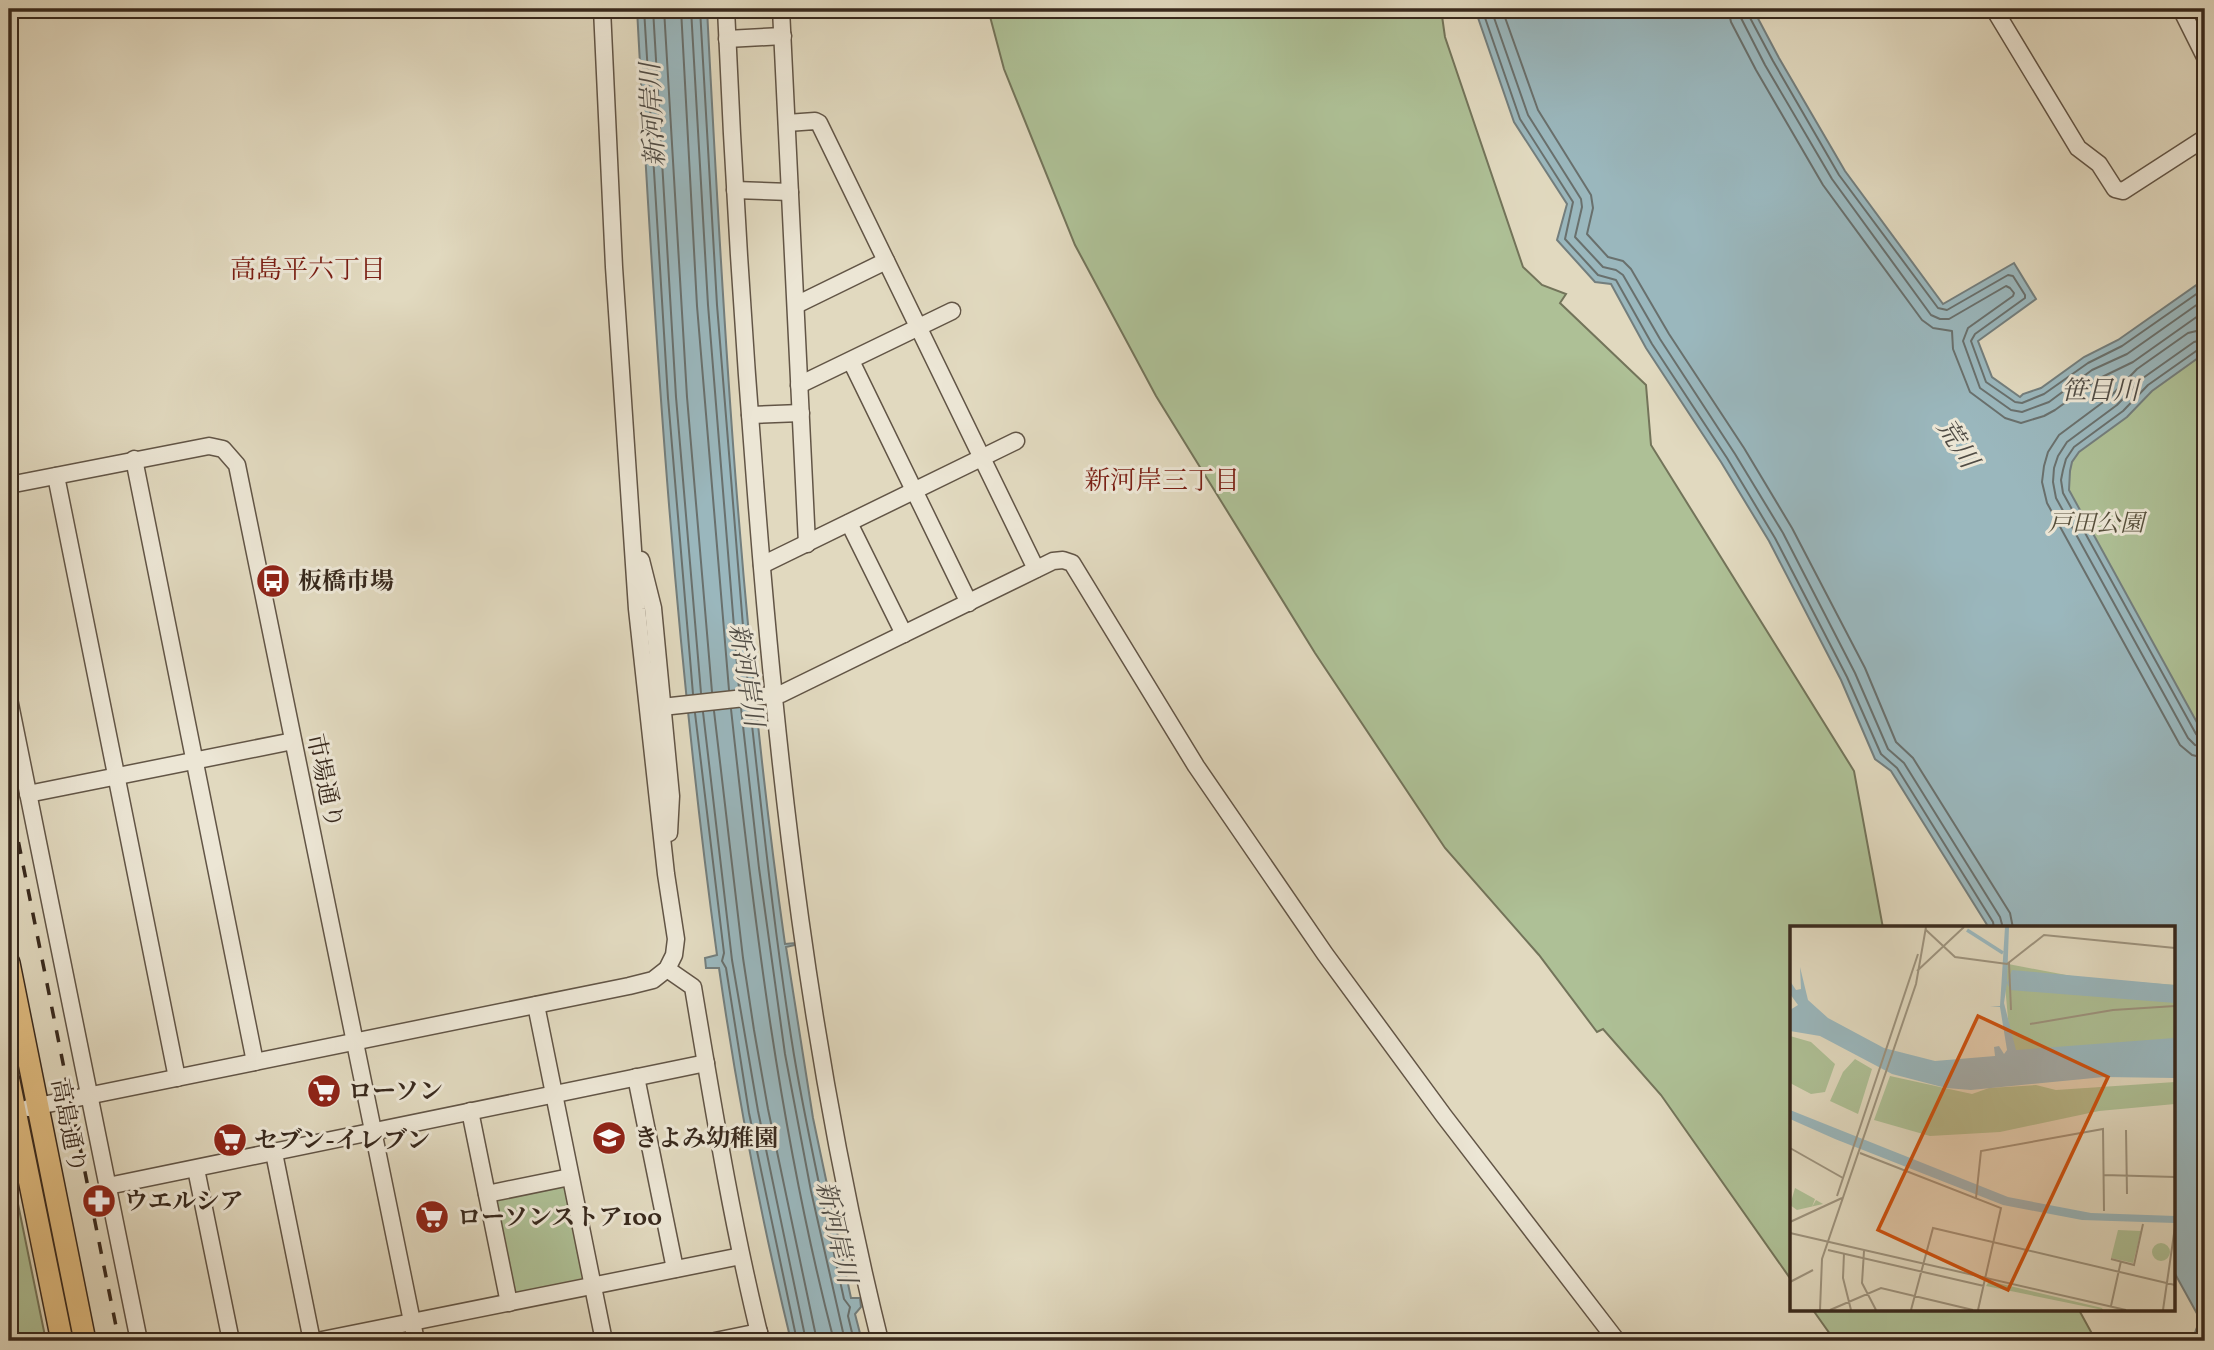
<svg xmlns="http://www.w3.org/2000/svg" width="2214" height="1350" font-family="Vollkorn,'Noto Serif JP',serif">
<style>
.green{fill:#aec096;stroke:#73745a;stroke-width:2}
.water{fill:#9ab7bd;stroke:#737e7d;stroke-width:2}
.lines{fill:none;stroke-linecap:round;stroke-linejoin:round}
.shore{stroke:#69706d;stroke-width:2}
.minor-casing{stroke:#625546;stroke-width:19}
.major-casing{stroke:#38291d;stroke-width:24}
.minor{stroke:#ece6d5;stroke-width:16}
.major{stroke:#e0bc80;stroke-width:21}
.rail{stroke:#38291d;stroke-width:3.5;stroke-dasharray:12 12;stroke-linecap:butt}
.labels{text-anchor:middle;stroke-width:6;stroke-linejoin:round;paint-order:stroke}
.park-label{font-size:24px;font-style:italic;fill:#564f3b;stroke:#ece6d5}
.poi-label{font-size:24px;font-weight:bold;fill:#38291d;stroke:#ece6d5;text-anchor:start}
.street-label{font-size:24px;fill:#38291d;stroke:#ece6d5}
.water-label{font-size:26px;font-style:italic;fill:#504c45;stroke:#ece6d5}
.neighbourhood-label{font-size:26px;fill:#7a1f14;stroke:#ece6d5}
.inset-river{fill:none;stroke:#9ab7bd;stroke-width:3.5}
.inset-road{fill:none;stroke:#9d937e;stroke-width:2}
.view{fill:#ce520f;fill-opacity:0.15;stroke:#ce520f;stroke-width:3.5}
.inset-edge{fill:none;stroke:#38291d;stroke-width:3.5}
</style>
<rect width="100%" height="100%" fill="#e1d9bf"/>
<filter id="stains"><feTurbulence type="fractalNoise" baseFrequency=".00286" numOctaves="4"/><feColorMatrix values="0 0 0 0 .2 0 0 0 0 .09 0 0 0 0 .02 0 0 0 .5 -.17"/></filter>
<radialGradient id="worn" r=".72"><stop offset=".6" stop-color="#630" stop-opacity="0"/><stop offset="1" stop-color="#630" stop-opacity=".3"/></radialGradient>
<g class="green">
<path d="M988 9H1441L1445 37 1523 267 1542 285 1566 294 1560 303 1646 385 1651 445 1854 771 1883 928H1792V1281L1661 1095 1603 1029 1597 1032 1539 955 1445 848 1315 653 1156 396 1075 245 1004 69Z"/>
<path d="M2205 332V986L1951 482Z"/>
<path d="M9 1160 46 1341H9Z"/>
<path d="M561 1183 567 1186 585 1278 582 1283 518 1295 512 1291 494 1201 498 1196Z"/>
<path d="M1813 1310H2079L2096 1341H1835Z"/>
</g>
<g class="water">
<path d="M637 9H707C723 320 741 635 785 944L795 943V945L786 947 813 1118 851 1298H860L861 1307 855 1314 862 1341H791C761 1218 737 1094 719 968H706L705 958 717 955C674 641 654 325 637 9Z"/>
<path d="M1475 9H1753L1779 58 1845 171 1943 304 2014 263 2036 299 1978 341 1992 377 2020 397 2023 394 2041 388 2084 357 2118 340 2205 279V353L2152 391 2127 417 2079 452 2072 462 2070 471 2069 490 2205 737V1341H2192L2200 1319 2174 1272V928H1989L1891 771 1875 759 1841 680 1769 541 1721 462 1646 348 1611 284 1595 282 1557 240 1567 204 1514 122Z"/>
</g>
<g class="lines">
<g class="shore">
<path d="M644 9 668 398 693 694"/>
<path d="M653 9 676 397 701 693"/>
<path d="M664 9 687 397 712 692"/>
<path d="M681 9 697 306 729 690"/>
<path d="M691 9 708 305 739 689"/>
<path d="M700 9 717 305 748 688"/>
<path d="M1482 9 1520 119 1573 202 1565 239 1598 275 1616 280 1652 344 1727 458 1775 538 1847 677 1881 754 1897 768 1993 922 1994 928"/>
<path d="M1491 9 1528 115 1581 199 1582 207 1575 237 1603 267 1616 270 1623 275 1660 339 1735 454 1783 533 1855 673 1888 749 1904 763 2000 917 2003 928"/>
<path d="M1502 9 1538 110 1591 195 1593 208 1587 234 1608 257 1623 261 1631 269 1669 334 1744 448 1792 528 1865 668 1896 742 1913 758 2010 913 2013 928"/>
<path d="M1728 9 1731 22 1756 70 1823 185 1922 320 1933 328 1952 331 1953 349 1970 392 2005 418 2021 423 2044 416 2055 410 2098 379 2133 362 2205 311"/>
<path d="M1739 9 1741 18 1765 65 1832 179 1931 315 1940 319H1949L2006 286 2010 288 2014 293 2013 296 1968 328 1963 341 1980 388 2011 410 2022 412 2049 402 2092 370 2127 354 2205 299"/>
<path d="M1748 9V14L1773 61 1839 175 1938 308 1947 310 2008 275 2013 276 2025 295V298L1975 334 1971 341 1986 382 2015 402 2022 403 2044 394 2088 363 2122 346 2205 288"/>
<path d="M2205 329 2188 333 2137 369 2110 397 2059 435 2048 452 2044 466 2042 482 2047 503 2180 745 2192 755 2205 758"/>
<path d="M2205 339 2194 342 2143 378 2117 405 2067 442 2058 456 2054 468 2053 482 2056 498 2188 738 2195 745 2205 747"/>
<path d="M2205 348 2199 349 2148 385 2123 411 2074 447 2066 459 2063 470 2061 480 2063 493 2196 734 2200 738 2205 739"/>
<path d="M750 707C763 823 775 939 794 1055 808 1137 826 1218 844 1299L850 1307 848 1316 854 1341"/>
<path d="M741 708 759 868 785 1054 811 1191 845 1341"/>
<path d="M731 709C754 921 780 1135 834 1341"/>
<path d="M714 711 743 958 754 1030 768 1109 817 1341"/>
<path d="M703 712 732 960 758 1111 806 1341"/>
<path d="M695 713 724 953 722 961 726 968 749 1113 797 1341"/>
</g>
<g class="minor-casing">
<g id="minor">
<path d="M726 9C733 171 743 332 756 494 778 779 811 1063 880 1341"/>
<path d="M781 9 807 544"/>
<path d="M1994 9 2078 148 2099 164 2115 189 2123 191 2205 138"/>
<path d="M2181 9 2205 57"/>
<path d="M727 39 783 36"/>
<path d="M787 123 815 121 819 123 1036 569"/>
<path d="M735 190 790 192"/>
<path d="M796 305 886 261"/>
<path d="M851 361 969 603"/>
<path d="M799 385 952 311"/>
<path d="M750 415 801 413"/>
<path d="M134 459 255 1062"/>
<path d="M56 476 177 1078"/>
<path d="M9 485 209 446 223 449 237 465 416 1341"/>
<path d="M849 523 904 634"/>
<path d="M641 560 653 608 671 796 669 833"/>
<path d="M762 565 1016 441"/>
<path d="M9 699 139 1341"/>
<path d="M662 707 781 694 1053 561 1063 560 1072 563 1196 766 1325 954 1444 1116 1617 1341"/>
<path d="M28 794 293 741"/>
<path d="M667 969 693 987C713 1106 732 1224 761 1341"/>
<path d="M536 1005 604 1341"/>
<path d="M636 1077 675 1269"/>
<path d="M28 1108 629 986 653 980 667 969 674 955 676 939 666 874 637 609 614 267 602 9"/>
<path d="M470 1111 509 1303"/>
<path d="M274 1153 312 1341"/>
<path d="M196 1169 231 1341"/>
<path d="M108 1186 706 1063"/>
<path d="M487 1194 570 1177"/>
<path d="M317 1341 741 1256"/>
<path d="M715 1341 759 1332"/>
</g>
</g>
<g class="major-casing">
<g id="major">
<path d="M9 963 85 1341"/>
<path d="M9 1081 62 1341"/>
</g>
</g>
<use href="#minor" class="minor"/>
<use href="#major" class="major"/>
<path class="rail" d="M9 795 119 1341"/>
</g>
<defs>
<g id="bus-disc" transform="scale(1.75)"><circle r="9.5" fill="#8f2418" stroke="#ece6d5"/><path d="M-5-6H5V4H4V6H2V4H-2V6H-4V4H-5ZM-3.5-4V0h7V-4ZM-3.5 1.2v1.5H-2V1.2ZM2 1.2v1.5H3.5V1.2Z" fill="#fff"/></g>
<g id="supermarket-disc" transform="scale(1.75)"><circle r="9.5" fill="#8f2418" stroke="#ece6d5"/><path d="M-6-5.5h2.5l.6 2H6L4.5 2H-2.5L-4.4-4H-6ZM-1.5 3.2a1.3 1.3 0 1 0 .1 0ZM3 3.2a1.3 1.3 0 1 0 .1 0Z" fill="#fff"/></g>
<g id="school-disc" transform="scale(1.75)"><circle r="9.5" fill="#8f2418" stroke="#ece6d5"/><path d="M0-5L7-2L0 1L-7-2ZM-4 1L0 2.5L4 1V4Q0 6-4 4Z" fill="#fff"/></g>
<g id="pharmacy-disc" transform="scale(1.75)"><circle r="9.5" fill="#8f2418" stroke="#ece6d5"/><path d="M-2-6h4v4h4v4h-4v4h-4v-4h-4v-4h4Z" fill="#fff"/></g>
</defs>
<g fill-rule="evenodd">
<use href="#bus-disc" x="273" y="581"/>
<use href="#supermarket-disc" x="324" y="1091"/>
<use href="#school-disc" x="609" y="1138"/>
<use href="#supermarket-disc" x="230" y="1140"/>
<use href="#pharmacy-disc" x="99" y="1201"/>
<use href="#supermarket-disc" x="432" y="1217"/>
</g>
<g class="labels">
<g class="park-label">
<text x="2096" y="531">戸田公園</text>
</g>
<g class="poi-label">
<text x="298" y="589">板橋市場</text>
<text x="348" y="1099">ローソン</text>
<text x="634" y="1146">きよみ幼稚園</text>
<text x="254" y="1148">セブン-イレブン</text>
<text x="124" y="1209">ウエルシア</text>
<text x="457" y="1225">ローソンストア100</text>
</g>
<g class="street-label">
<text transform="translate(325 781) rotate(78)" y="8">市場通り</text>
<text transform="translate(69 1126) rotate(79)" y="8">高島通り</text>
</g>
<g class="water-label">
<text transform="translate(652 115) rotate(-93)" y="9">新河岸川</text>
<text x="2100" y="399">笹目川</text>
<text transform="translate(1958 443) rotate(57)" y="9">荒川</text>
<text transform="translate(747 675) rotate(81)" y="9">新河岸川</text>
<text transform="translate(837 1232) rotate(77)" y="9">新河岸川</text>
</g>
<g class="neighbourhood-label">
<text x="308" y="278">高島平六丁目</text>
<text x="1162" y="489">新河岸三丁目</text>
</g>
</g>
<g transform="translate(1790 926)">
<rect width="385" height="385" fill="#e1d9bf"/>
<path d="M213 37 292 52 385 59V132L222 137ZM0 110 21 116 45 138 35 166 21 168 0 157ZM65 133 82 143 68 188 40 175 53 146ZM100 150 182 168 199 162 246 159 266 164 385 156V178L309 185 210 206 140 210 84 194ZM5 262 25 273 22 281 26 274 33 278 7 284 0 279ZM328 304 351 305 343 337 321 332ZM362 326a9 9 0 1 1 18 0a9 9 0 1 1-18 0ZM199 355 312 382 313 384 196 360Z" fill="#aec096"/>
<path d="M215 1H219L217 57 222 44 385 59V77L220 64 217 57 214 77 226 124 384 112 385 152 314 151 181 164 156 162 102 148 30 110 0 105V84L8 79 0 68V55L6 64 11 63 10 41 18 74 38 92 94 122 145 135 205 130 204 121 209 120 214 128 217 124 210 81 200 80H210ZM0 184 218 271 301 287 385 290V297L292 294 213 279 45 213 0 193Z" fill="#9ab7bd"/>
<path class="inset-river" d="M177 4 213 27"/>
<path class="inset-road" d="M136 4 165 31 217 38 254 9 385 22M219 37 221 84M127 45 174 1M240 98 323 84 385 80M336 204 337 268M0 222 53 252M70 227 211 282 188 384M314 249 385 251M47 270 128 28M186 272 191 225 313 203 314 285M0 296 52 272M0 307 336 384M38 324 194 360M74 325 72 357 86 384M54 327 53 352 61 384M321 333 344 339 353 298M0 356 23 344M321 380 331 335M30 384 32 333 126 58 136 1M40 384 91 362 183 384M121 384 143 302 385 359M373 384 385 301"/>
<path class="view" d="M188 90 318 151 218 364 88 304Z"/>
<rect width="385" height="385" class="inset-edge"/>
</g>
<rect width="2214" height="1350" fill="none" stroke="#e1d9bf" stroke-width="35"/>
<rect x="10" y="10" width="2193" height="1329" fill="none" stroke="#38291d" stroke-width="3.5"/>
<rect x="18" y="18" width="2179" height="1315" fill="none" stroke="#38291d" stroke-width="2"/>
<rect width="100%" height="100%" filter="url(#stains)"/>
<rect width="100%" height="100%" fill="url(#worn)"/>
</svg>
